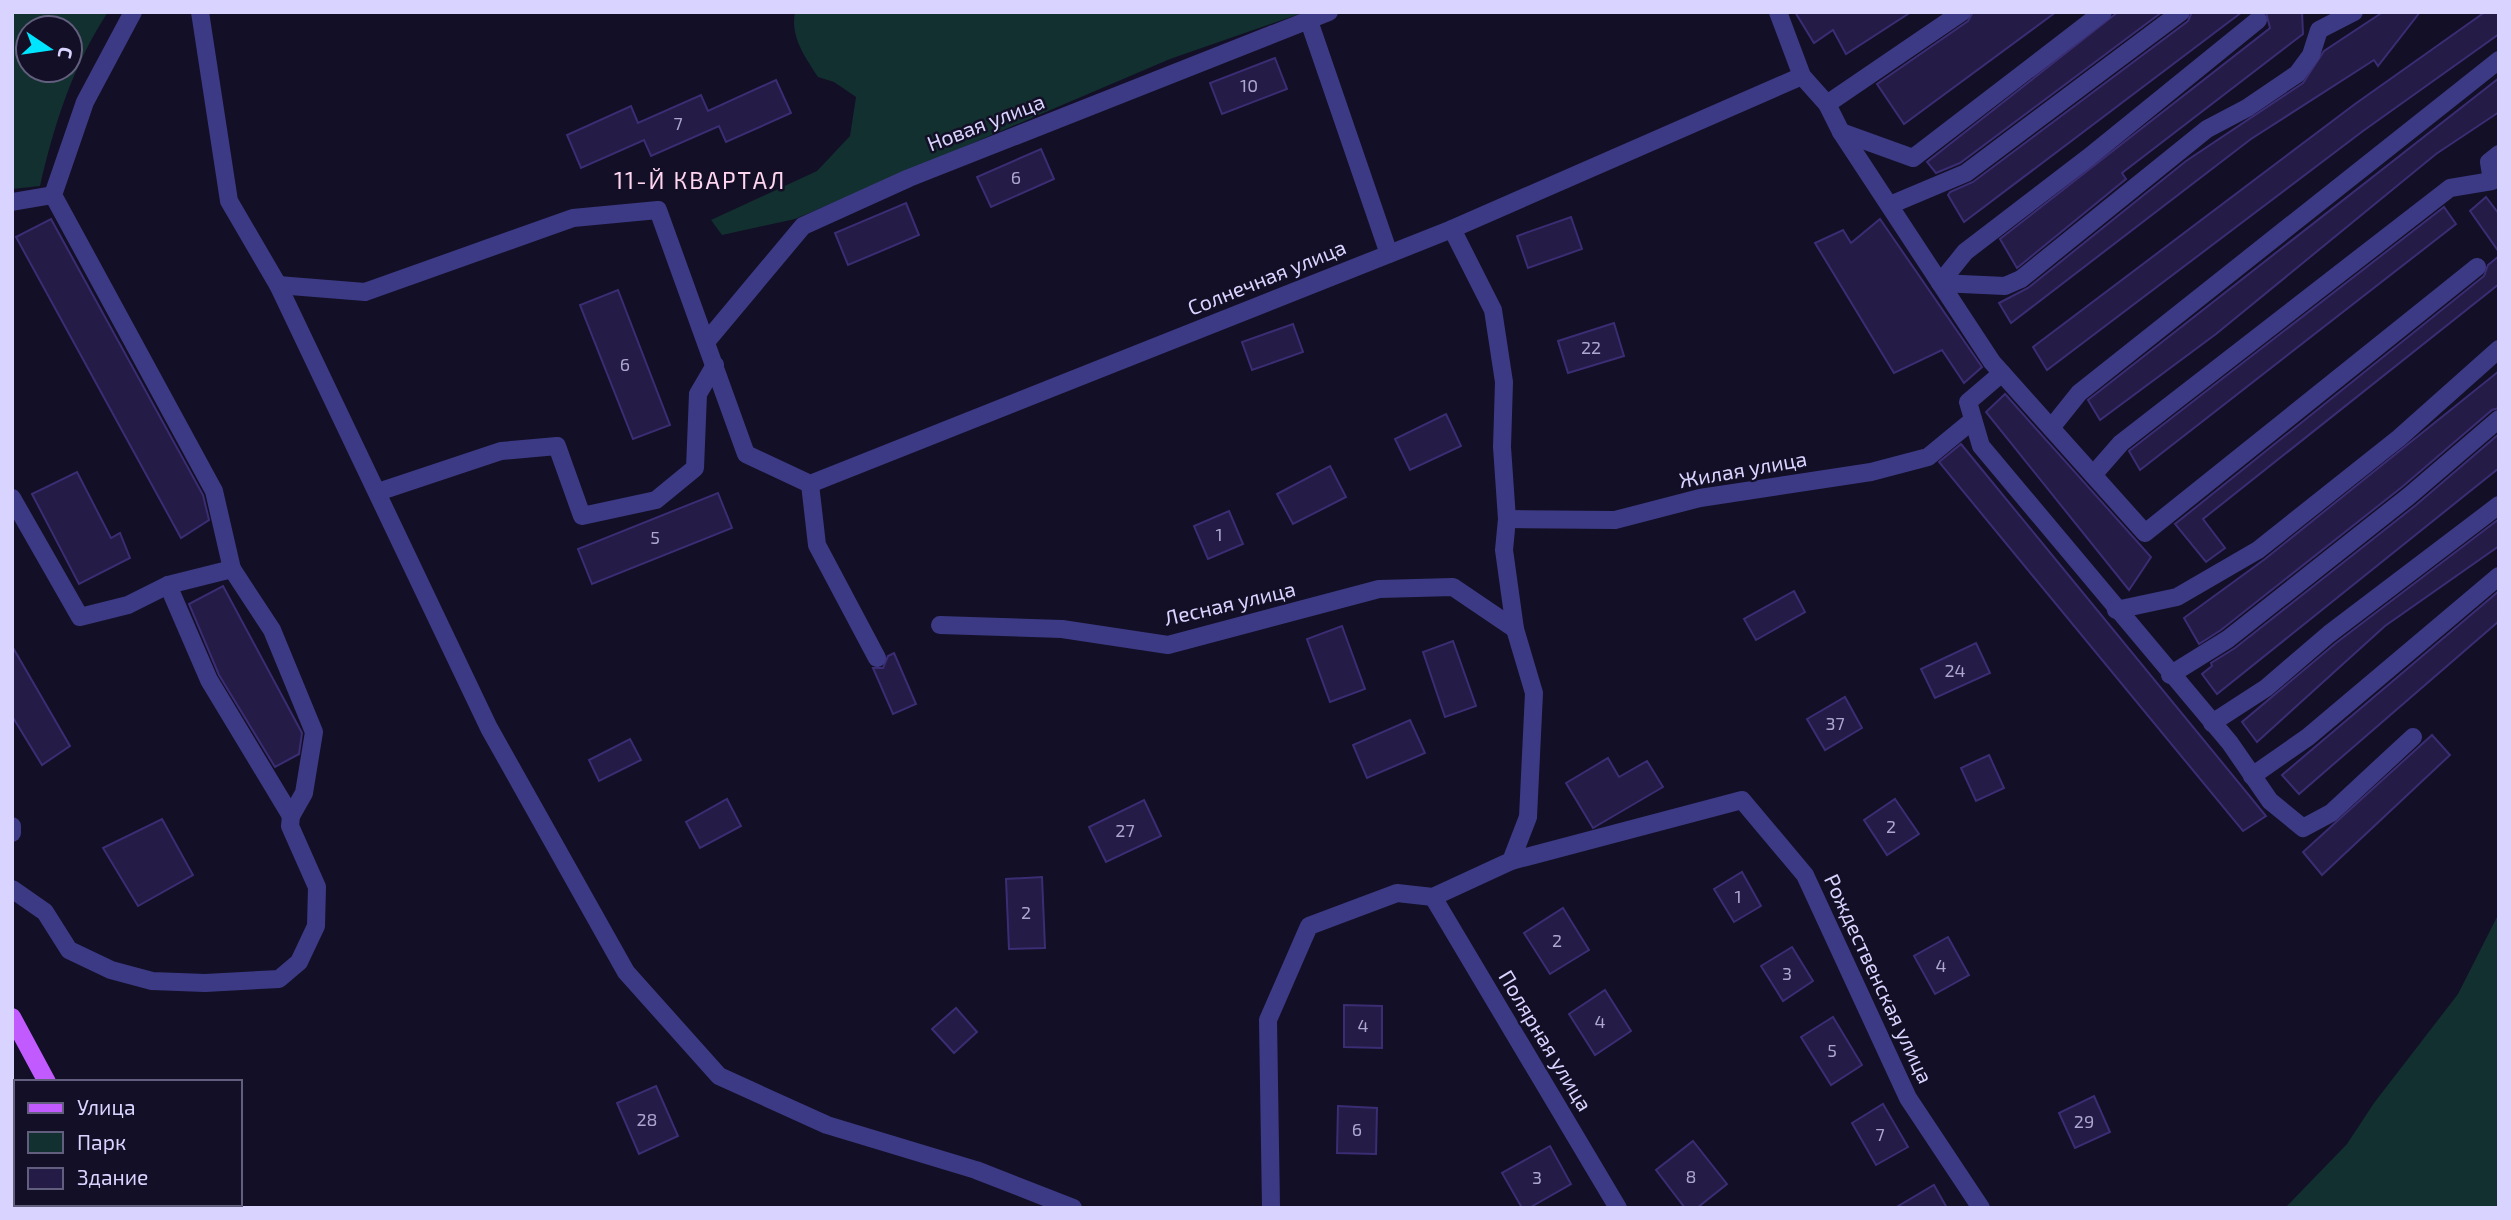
<svg xmlns="http://www.w3.org/2000/svg" width="2511" height="1220" font-family="'Exo 2',sans-serif">
<style>
.green{fill:#12302f;fill-rule:evenodd}
.building{fill:#241b47;stroke:#3b2d73;stroke-width:2}
.lines{fill:none;stroke-linecap:round;stroke-linejoin:round}
.minor{stroke:#3d3a85;stroke-width:18}
.major{stroke:#c25bff;stroke-width:18}
.labels{text-anchor:middle;stroke-width:5;stroke-linejoin:round;paint-order:stroke}
.number-label{font-size:18px;fill:#aca6d1}
.street-label{font-size:21px;fill:#d9d4ff;stroke:#130f26}
.neighbourhood-label{font-size:23px;letter-spacing:2px;fill:#ffd6f0;stroke:#130f26}
</style>
<rect width="100%" height="100%" fill="#130f26"/>
<g class="green">
<path d="M12 12H108C73 65 54 125 40 186L12 189ZM28 28H70V70H28Z"/>
<path d="M795 12H1305L1170 59 795 219 722 235 711 220 817 171 850 136 856 97 834 82 818 77C805 57 790 37 795 12Z"/>
<path d="M2499 913V1208H2285L2347 1144 2374 1103 2458 994Z"/>
</g>
<g class="building">
<path d="M1795 12H1911L1846 54 1833 30 1814 43Z"/>
<path d="M1973 12H2056L1904 124 1877 84 1968 21Z"/>
<path d="M2118 12H2162L1960 163 1936 173 1927 162Z"/>
<path d="M2192 12H2242L1964 222 1948 195 1950 192 1973 182 2188 21Z"/>
<path d="M2266 12H2302L2303 34 2122 173 2126 179 2017 268 2000 239 2270 28Z"/>
<path d="M2383 12H2420L2378 66 2374 60 2251 139 2011 323 1999 303 2028 288 2186 161 2303 83 2324 51Z"/>
<path d="M2485 12H2499V34L2363 131 2047 370 2033 347 2355 104Z"/>
<path d="M1275 58 1287 89 1222 114 1210 83Z"/>
<path d="M2499 78V112L2436 154 2216 334 2100 420 2088 400Z"/>
<path d="M776 80 791 113 726 142 719 126 651 156 644 140 581 168 567 135 631 106 638 123 701 95 708 111Z"/>
<path d="M1041 149 1054 179 991 207 977 177Z"/>
<path d="M2486 197 2499 214V252L2470 211Z"/>
<path d="M906 203 919 235 848 265 835 233Z"/>
<path d="M2444 207 2456 224 2140 470 2129 451Z"/>
<path d="M1571 217 1582 249 1528 268 1517 236Z"/>
<path d="M51 219 203 495 209 520 181 538 16 237Z"/>
<path d="M1880 219 1982 367 1964 383 1942 350 1894 373 1815 243 1843 230 1851 243Z"/>
<path d="M2499 256V284L2203 519 2225 548 2206 562 2175 524 2484 276 2488 265Z"/>
<path d="M618 290 670 425 633 439 580 305Z"/>
<path d="M1614 323 1624 356 1568 373 1558 341Z"/>
<path d="M1293 324 1303 352 1252 370 1242 342Z"/>
<path d="M2499 371V408L2492 410 2402 487 2221 630 2199 644 2184 618 2265 559Z"/>
<path d="M2005 394 2151 557 2129 590 1986 412Z"/>
<path d="M1446 414 1461 446 1410 470 1395 439Z"/>
<path d="M2499 434V468L2217 694 2202 674 2212 666 2211 663 2235 648 2416 505Z"/>
<path d="M1961 444 2266 816 2243 831 1939 462Z"/>
<path d="M1330 466 1346 497 1293 524 1277 494Z"/>
<path d="M77 472 111 538 120 533 130 558 79 584 32 494Z"/>
<path d="M718 493 732 528 592 584 578 549Z"/>
<path d="M1229 511 1243 544 1208 559 1194 526Z"/>
<path d="M2499 519V546L2385 626 2257 742 2242 722 2336 643Z"/>
<path d="M223 586 302 733 299 754 275 767 219 675 189 604Z"/>
<path d="M1794 591 1805 612 1756 640 1744 619Z"/>
<path d="M2499 591V621L2299 794 2282 775Z"/>
<path d="M1342 626 1365 689 1330 702 1307 639Z"/>
<path d="M1453 641 1476 706 1445 717 1423 652Z"/>
<path d="M1976 643 1990 673 1935 698 1921 669Z"/>
<path d="M12 646 70 746 42 765 12 716Z"/>
<path d="M894 653 916 704 893 714 873 668H883L888 656Z"/>
<path d="M1845 697 1862 728 1825 750 1807 719Z"/>
<path d="M1410 720 1425 753 1367 778 1353 745Z"/>
<path d="M2432 735 2450 755 2322 875 2303 852Z"/>
<path d="M630 739 641 760 599 781 589 760Z"/>
<path d="M1989 755 2004 788 1976 801 1961 768Z"/>
<path d="M1608 758 1619 777 1647 761 1663 787 1593 828 1566 783Z"/>
<path d="M727 799 741 826 700 848 686 822Z"/>
<path d="M1895 799 1919 834 1887 855 1864 820Z"/>
<path d="M1144 800 1161 836 1106 862 1089 827Z"/>
<path d="M162 819 193 875 138 906 103 848Z"/>
<path d="M1742 872 1761 906 1734 922 1714 889Z"/>
<path d="M1042 877 1045 948 1009 949 1006 879Z"/>
<path d="M1563 908 1589 950 1550 974 1524 933Z"/>
<path d="M1948 937 1969 975 1935 994 1914 956Z"/>
<path d="M1792 947 1813 981 1783 1001 1761 966Z"/>
<path d="M1605 990 1631 1031 1595 1055 1569 1014Z"/>
<path d="M1344 1005 1382 1006V1048L1344 1047Z"/>
<path d="M956 1008 977 1032 954 1053 932 1029Z"/>
<path d="M1833 1017 1862 1065 1831 1085 1801 1037Z"/>
<path d="M656 1086 678 1136 639 1154 617 1103Z"/>
<path d="M2094 1096 2110 1132 2075 1148 2059 1113Z"/>
<path d="M1883 1104 1908 1147 1876 1165 1852 1123Z"/>
<path d="M1338 1106 1377 1108 1376 1154 1337 1153Z"/>
<path d="M1693 1141 1727 1184 1697 1208H1685L1656 1170Z"/>
<path d="M1550 1146 1571 1184 1529 1208H1522L1502 1173Z"/>
<path d="M1934 1185 1947 1208H1895Z"/>
</g>
<g class="lines">
<g class="minor">
<path d="M133 12 85 102 53 195 214 491 232 569"/>
<path d="M200 12 229 201 278 285 489 728 626 972 719 1076 827 1125 976 1170 1073 1208"/>
<path d="M1778 12 1802 76 1827 104 1841 132 1992 362 2145 533 2477 267"/>
<path d="M1309 21 1389 254"/>
<path d="M1827 104 1962 12"/>
<path d="M1841 132 1913 158 2103 12"/>
<path d="M12 202 53 195"/>
<path d="M1890 205 1966 173 2181 12"/>
<path d="M1940 283 2005 286 2021 279 2207 129 2247 108 2297 74 2311 55 2319 30 2354 12"/>
<path d="M1940 283 1965 252 2089 157 2258 20"/>
<path d="M278 285 365 292 573 218 658 210 746 454 810 484 1452 229 1802 76"/>
<path d="M706 342 803 226 909 178 1329 12"/>
<path d="M2002 373 1968 402 1981 446 2230 743 2270 801 2303 828 2331 813 2413 737"/>
<path d="M2051 428 2079 393 2499 60"/>
<path d="M2093 475 2121 443 2450 188 2492 181 2489 162 2499 154"/>
<path d="M810 484 817 545 877 658"/>
<path d="M378 492 501 451 557 446 582 516 656 500 695 468 698 394 715 365"/>
<path d="M12 498 80 617 128 605 168 585 232 569 272 630 314 732 304 793 291 816 290 826 317 887 316 926 299 962 279 979 205 983 152 981 111 970 69 950 45 912 12 889"/>
<path d="M1507 519 1615 520 1700 498 1871 472 1928 457 1973 420"/>
<path d="M168 585 209 680 291 816"/>
<path d="M2116 610 2177 597 2258 550 2399 438 2499 349"/>
<path d="M940 625 1062 629 1168 645 1379 589 1453 587 1515 629"/>
<path d="M2170 675 2228 639 2409 496 2499 419"/>
<path d="M2212 723 2266 688 2329 634 2499 505"/>
<path d="M2252 776 2308 737 2499 576"/>
<path d="M12 826V833"/>
<path d="M1511 861 1742 800 1805 875 1908 1098 1981 1208"/>
<path d="M1433 897 1618 1208"/>
<path d="M1271 1208 1268 1020 1309 926 1397 893 1433 897 1511 861 1528 817 1534 693 1515 629 1504 550 1507 519 1502 447 1504 382 1493 310 1452 229"/>
</g>
<g class="major">
<path d="M12 1017 47 1082"/>
<path d="M109 1204 111 1208"/>
</g>
</g>
<g class="labels">
<g class="number-label">
<text x="1249" y="92">10</text>
<text x="678" y="130">7</text>
<text x="1016" y="184">6</text>
<text x="1591" y="354">22</text>
<text x="625" y="371">6</text>
<text x="1219" y="541">1</text>
<text x="655" y="544">5</text>
<text x="1955" y="677">24</text>
<text x="1835" y="730">37</text>
<text x="1891" y="833">2</text>
<text x="1125" y="837">27</text>
<text x="1738" y="903">1</text>
<text x="1026" y="919">2</text>
<text x="1557" y="947">2</text>
<text x="1941" y="972">4</text>
<text x="1787" y="980">3</text>
<text x="1600" y="1028">4</text>
<text x="1363" y="1032">4</text>
<text x="1832" y="1057">5</text>
<text x="647" y="1126">28</text>
<text x="2084" y="1128">29</text>
<text x="1357" y="1136">6</text>
<text x="1880" y="1141">7</text>
<text x="1691" y="1183">8</text>
<text x="1537" y="1184">3</text>
</g>
<g class="street-label">
<text transform="translate(986 123) rotate(-21)" y="7">Новая улица</text>
<text transform="translate(1267 278) rotate(-22)" y="7">Солнечная улица</text>
<text transform="translate(1743 470) rotate(-10)" y="7">Жилая улица</text>
<text transform="translate(1230 604) rotate(-13)" y="7">Лесная улица</text>
<text transform="translate(1878 979) rotate(65)" y="7">Рождественская улица</text>
<text transform="translate(1545 1041) rotate(59)" y="7">Полярная улица</text>
</g>
<g class="neighbourhood-label">
<text x="700" y="189">11-Й КВАРТАЛ</text>
</g>
</g>
<rect width="2511" height="1220" fill="none" stroke="#d9d4ff" stroke-width="28"/>
<rect x="14" y="1080" width="228" height="126" fill="#130f26" stroke="#625e7d" stroke-width="2"/>
<rect x="28" y="1103" width="35" height="10" fill="#c25bff" stroke="#625e7d" stroke-width="2"/>
<text x="77" y="1115" font-size="21" fill="#d9d4ff">Улица</text>
<rect x="28" y="1132" width="35" height="21" fill="#12302f" stroke="#625e7d" stroke-width="2"/>
<text x="77" y="1150" font-size="21" fill="#d9d4ff">Парк</text>
<rect x="28" y="1168" width="35" height="21" fill="#241b47" stroke="#625e7d" stroke-width="2"/>
<text x="77" y="1185" font-size="21" fill="#d9d4ff">Здание</text>
<g transform="translate(49 49) rotate(103)"><circle r="33" fill="#130f26" stroke="#625e7d" stroke-width="2"/>
<path d="M0-5L12 26L0 18L-12 26Z" fill="#00e5ff"/>
<text y="-10" font-size="19" font-weight="bold" text-anchor="middle" fill="#d9d4ff">С</text>
</g>
</svg>
